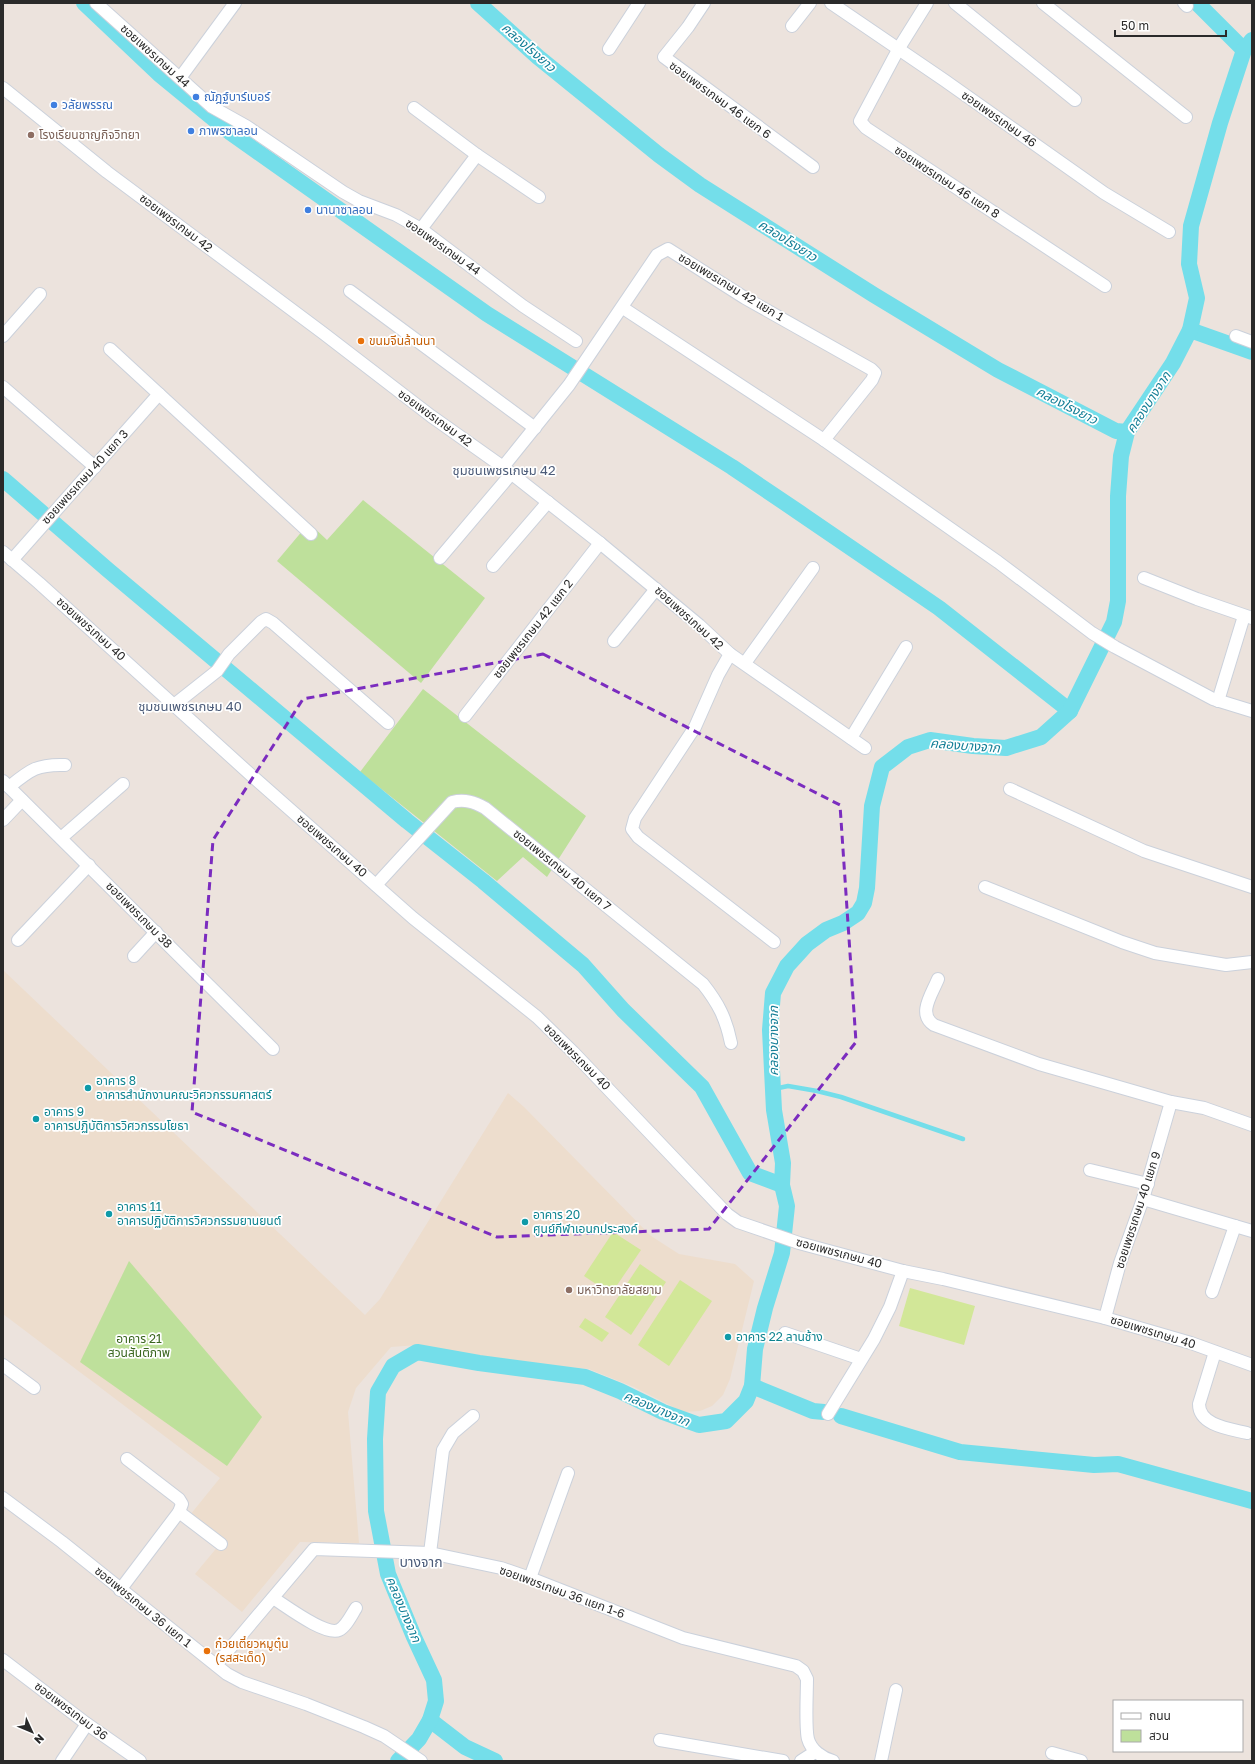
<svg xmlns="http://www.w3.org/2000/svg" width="1255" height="1764" font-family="'Golos Text','Noto Sans Thai',sans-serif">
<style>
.education{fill:#edddcd}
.green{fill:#bee09b}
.pitch{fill:#d2e798}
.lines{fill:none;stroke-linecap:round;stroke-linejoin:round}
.stream{stroke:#74deea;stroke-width:4.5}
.canal{stroke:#74deea;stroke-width:16}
.street-casing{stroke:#cbd1db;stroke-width:14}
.street{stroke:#fff;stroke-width:12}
.marked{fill:none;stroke:#7b2cbf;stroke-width:3;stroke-dasharray:8 5;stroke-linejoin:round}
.shop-dot{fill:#3f7fe0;stroke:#fff;stroke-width:1.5}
.education-dot{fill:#8d6e63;stroke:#fff;stroke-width:1.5}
.food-dot{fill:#e8710a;stroke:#fff;stroke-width:1.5}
.culture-dot{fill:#0f9aa8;stroke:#fff;stroke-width:1.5}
.labels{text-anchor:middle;stroke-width:3.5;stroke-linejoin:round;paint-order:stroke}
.street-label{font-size:12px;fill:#2a2a2a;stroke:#fff}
.shop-label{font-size:12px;fill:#366cbe;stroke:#fff;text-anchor:start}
.education-label{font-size:12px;fill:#785e54;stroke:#fff;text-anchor:start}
.food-label{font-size:12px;fill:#c56008;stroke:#fff;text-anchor:start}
.culture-label{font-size:12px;fill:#0d838f;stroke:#fff;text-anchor:start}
.park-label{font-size:12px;fill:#38651d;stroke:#fff}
.water-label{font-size:13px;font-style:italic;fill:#137e96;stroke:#fff}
.neighbourhood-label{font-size:13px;fill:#4c5c79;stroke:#fff}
.quarter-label{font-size:14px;fill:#4c5c79;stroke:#fff}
</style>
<rect width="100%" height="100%" fill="#ece3dd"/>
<path class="education" d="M3 970 365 1315 380 1299 508 1093 524 1107 651 1236 679 1254 735 1264 754 1281 730 1379 723 1395 712 1406 700 1411 683 1412 634 1387 589 1369 559 1366 468 1354 418 1345 391 1347 356 1388 348 1412 359 1543 300 1542 242 1612 195 1574 219 1545 186 1520 220 1478 3 1314Z"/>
<g class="green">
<path d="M363 500 485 598 421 683 277 561 309 523 327 540Z"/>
<path d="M423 689 586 816 547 877 523 857 497 881 360 772Z"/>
<path d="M129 1261 262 1417 227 1466 80 1362Z"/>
</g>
<g class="pitch">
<path d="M613 1232 641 1250 611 1294 584 1276Z"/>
<path d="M640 1264 666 1282 631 1335 605 1317Z"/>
<path d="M680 1280 712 1301 669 1366 638 1345Z"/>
<path d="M910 1288 975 1306 964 1345 899 1326Z"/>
<path d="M585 1318 609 1333 602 1342 579 1327Z"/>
</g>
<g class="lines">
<path class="stream" d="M774 1089 788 1086 817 1091 841 1097 963 1139"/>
<g class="canal">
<path d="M84 3 159 74 231 133 487 314 732 467 800 513 939 608 1070 711"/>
<path d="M478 3 538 57 659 155 700 185 874 295 998 370 1116 431 1127 432"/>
<path d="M1197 3 1244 50"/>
<path d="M1190 330 1252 352"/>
<path d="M3 479 108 570 407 821 483 881 583 965 623 1010 702 1087 750 1173 782 1185"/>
<path d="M752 1386 813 1411 824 1412"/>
<path d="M841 1416 960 1452 1094 1465 1118 1464 1252 1501"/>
<path d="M430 1720 465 1747 495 1761"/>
<path d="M398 1761 419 1739 430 1720 436 1701 434 1680 414 1637 388 1574 376 1511 375 1439 378 1392 393 1366 417 1352 479 1363 585 1377 620 1391 663 1412 699 1425 726 1421 746 1401 752 1386 755 1349 765 1308 782 1253 787 1206 782 1185 783 1163 774 1110 770 1030 773 993 787 966 807 944 826 930 843 923 858 913 864 903 867 888 872 806 882 767 908 747 930 740 973 746 1006 748 1041 737 1070 711 1114 622 1118 601V496L1121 456 1127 432 1173 363 1190 330 1197 298 1189 264 1191 226 1220 123 1244 50 1252 40"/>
</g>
<g class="street-casing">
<g id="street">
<path d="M96 3 212 107 246 126 343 192 359 201 396 215 421 229 523 306 576 341"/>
<path d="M704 3 688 27 664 57 813 167"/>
<path d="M831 3 944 80 1104 193 1169 232"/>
<path d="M927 3 899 48 860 121 866 128 1105 286"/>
<path d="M955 3 1075 100"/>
<path d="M1043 3 1186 117"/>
<path d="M1184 3 1187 6"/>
<path d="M792 26 810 3"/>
<path d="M609 49 639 3"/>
<path d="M180 78 235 3"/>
<path d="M3 88 107 172 323 333 431 416 503 467 600 543 699 625 730 654 865 748"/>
<path d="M414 108 477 155 539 197"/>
<path d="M421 229 477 155"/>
<path d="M350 291 535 428"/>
<path d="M623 308 824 440 998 562 1092 633 1115 647 1213 699 1252 711"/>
<path d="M3 336 40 294"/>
<path d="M1236 336 1252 342"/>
<path d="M110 349 311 534"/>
<path d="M3 387 95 467"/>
<path d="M503 467 569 385 657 255 668 249 745 298 871 369 875 373 872 380 824 440"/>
<path d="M3 552 39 583 251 775 413 918 537 1017 573 1052 727 1214 738 1222 799 1243 903 1271 943 1279 1105 1318 1191 1343 1252 1365"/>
<path d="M440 558 511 474"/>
<path d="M12 560 159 394"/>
<path d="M493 566 548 502"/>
<path d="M1144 578 1197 599 1252 618"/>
<path d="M614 641 656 589"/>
<path d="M730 654 718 675 695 727 635 818 632 829 638 837 774 942"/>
<path d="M745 663 813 568"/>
<path d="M1218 701 1244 616"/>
<path d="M174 705 217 671 229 654 261 622 266 619 273 623 388 723"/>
<path d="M465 716 600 543"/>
<path d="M851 738 906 647"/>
<path d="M3 781 273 1049"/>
<path d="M9 787C30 770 37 764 65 765"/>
<path d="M1010 789 1144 851 1252 887"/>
<path d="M3 820 22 800"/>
<path d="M61 838 123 784"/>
<path d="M376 885 452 802C465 799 474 802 485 808L703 984C718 1003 726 1018 731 1043"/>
<path d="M985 887 1122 942 1155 953 1226 965 1252 962"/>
<path d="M18 940 89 865"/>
<path d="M134 956 156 932"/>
<path d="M938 979C932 994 917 1014 934 1025L1039 1064 1171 1102 1204 1108 1252 1125"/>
<path d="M1090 1170 1148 1184"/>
<path d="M1143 1199 1252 1231"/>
<path d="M1212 1292 1235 1226"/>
<path d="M1105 1318 1120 1263 1143 1199 1171 1102"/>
<path d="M785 1333 861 1359"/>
<path d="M1215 1352 1199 1404C1199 1426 1231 1429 1247 1433"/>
<path d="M3 1365 34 1388"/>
<path d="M828 1414 874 1339 890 1307 903 1271"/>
<path d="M3 1498 62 1542 227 1674 242 1682 306 1704 364 1727 384 1736 421 1761"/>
<path d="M179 1512 221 1544"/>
<path d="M430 1553 443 1450 453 1433 473 1416"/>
<path d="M530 1578 568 1473"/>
<path d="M120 1590 179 1512 182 1504 179 1499 127 1459"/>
<path d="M273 1598C286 1606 325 1636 339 1630 346 1627 352 1614 356 1608"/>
<path d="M3 1660 87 1724 140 1761"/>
<path d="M216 1665 314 1549 430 1553 501 1568 530 1578 683 1638 796 1666 803 1671 807 1679C807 1692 805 1728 808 1739 811 1750 822 1758 833 1761"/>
<path d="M660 1740 783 1761"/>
<path d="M1052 1753 1081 1761"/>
<path d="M62 1761 87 1724"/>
<path d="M801 1761 815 1752"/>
<path d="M881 1761 896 1690"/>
</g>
</g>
<use href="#street" class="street"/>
</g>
<path class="marked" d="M543 654 840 805 856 1042 709 1229 497 1237 192 1112 213 840 303 699Z"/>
<g class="shop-dot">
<circle cx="196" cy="97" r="4"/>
<circle cx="54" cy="105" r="4"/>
<circle cx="191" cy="131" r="4"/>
<circle cx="308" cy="210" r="4"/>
</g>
<g class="education-dot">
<circle cx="31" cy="135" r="4"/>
<circle cx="569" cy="1290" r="4"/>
</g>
<g class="food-dot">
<circle cx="361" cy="341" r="4"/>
<circle cx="207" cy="1651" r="4"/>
</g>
<g class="culture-dot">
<circle cx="88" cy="1088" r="4"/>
<circle cx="36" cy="1119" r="4"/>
<circle cx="109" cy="1214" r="4"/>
<circle cx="525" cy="1222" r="4"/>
<circle cx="728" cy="1337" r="4"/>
</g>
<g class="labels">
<g class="street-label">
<text transform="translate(155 56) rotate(42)" y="4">ซอยเพชรเกษม 44</text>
<text transform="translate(720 100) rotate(36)" y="4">ซอยเพชรเกษม 46 แยก 6</text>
<text transform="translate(999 119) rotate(35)" y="4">ซอยเพชรเกษม 46</text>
<text transform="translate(947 182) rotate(33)" y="4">ซอยเพชรเกษม 46 แยก 8</text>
<text transform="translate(176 223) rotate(37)" y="4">ซอยเพชรเกษม 42</text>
<text transform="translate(443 247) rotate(35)" y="4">ซอยเพชรเกษม 44</text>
<text transform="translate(731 287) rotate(31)" y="4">ซอยเพชรเกษม 42 แยก 1</text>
<text transform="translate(435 418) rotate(36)" y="4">ซอยเพชรเกษม 42</text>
<text transform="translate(85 477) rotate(-48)" y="4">ซอยเพชรเกษม 40 แยก 3</text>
<text transform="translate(689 618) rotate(42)" y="4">ซอยเพชรเกษม 42</text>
<text transform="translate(91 629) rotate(42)" y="4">ซอยเพชรเกษม 40</text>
<text transform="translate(533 629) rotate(-52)" y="4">ซอยเพชรเกษม 42 แยก 2</text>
<text transform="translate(332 846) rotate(41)" y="4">ซอยเพชรเกษม 40</text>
<text transform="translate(562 870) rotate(39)" y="4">ซอยเพชรเกษม 40 แยก 7</text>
<text transform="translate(139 915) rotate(45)" y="4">ซอยเพชรเกษม 38</text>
<text transform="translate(577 1057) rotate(45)" y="4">ซอยเพชรเกษม 40</text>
<text transform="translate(1138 1210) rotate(-72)" y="4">ซอยเพชรเกษม 40 แยก 9</text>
<text transform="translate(839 1253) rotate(15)" y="4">ซอยเพชรเกษม 40</text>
<text transform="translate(1153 1332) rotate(17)" y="4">ซอยเพชรเกษม 40</text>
<text transform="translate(562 1592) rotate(20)" y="4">ซอยเพชรเกษม 36 แยก 1-6</text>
<text transform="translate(143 1607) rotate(39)" y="4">ซอยเพชรเกษม 36 แยก 1</text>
<text transform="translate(71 1711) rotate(37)" y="4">ซอยเพชรเกษม 36</text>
</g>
<g class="shop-label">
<text x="204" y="101">ณัฎฐ์บาร์เบอร์</text>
<text x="62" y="109">วลัยพรรณ</text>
<text x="199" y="135">ภาพรซาลอน</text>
<text x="316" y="214">นานาซาลอน</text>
</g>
<g class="education-label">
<text x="39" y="139">โรงเรียนชาญกิจวิทยา</text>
<text x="577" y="1294">มหาวิทยาลัยสยาม</text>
</g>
<g class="food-label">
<text x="369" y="345">ขนมจีนล้านนา</text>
<text x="215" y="1648">ก๋วยเตี๋ยวหมูตุ๋น<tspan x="215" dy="14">(รสสะเด็ด)</tspan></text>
</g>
<g class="culture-label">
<text x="96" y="1085">อาคาร 8<tspan x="96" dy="14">อาคารสำนักงานคณะวิศวกรรมศาสตร์</tspan></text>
<text x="44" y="1116">อาคาร 9<tspan x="44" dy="14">อาคารปฏิบัติการวิศวกรรมโยธา</tspan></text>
<text x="117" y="1211">อาคาร 11<tspan x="117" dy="14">อาคารปฏิบัติการวิศวกรรมยานยนต์</tspan></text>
<text x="533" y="1219">อาคาร 20<tspan x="533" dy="14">ศูนย์กีฬาเอนกประสงค์</tspan></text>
<text x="736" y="1341">อาคาร 22 ลานช้าง</text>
</g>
<g class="park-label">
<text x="139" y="1343">อาคาร 21<tspan x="139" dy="14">สวนสันติภาพ</tspan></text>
</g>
<g class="water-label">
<text transform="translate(529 47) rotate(41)" y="5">คลองโรงยาว</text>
<text transform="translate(788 240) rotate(32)" y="5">คลองโรงยาว</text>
<text transform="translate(1148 402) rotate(-57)" y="5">คลองบางจาก</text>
<text transform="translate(1067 405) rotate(27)" y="5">คลองโรงยาว</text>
<text transform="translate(965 745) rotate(4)" y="5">คลองบางจาก</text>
<text transform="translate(773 1041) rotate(-90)" y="5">คลองบางจาก</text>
<text transform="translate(657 1408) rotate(23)" y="5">คลองบางจาก</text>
<text transform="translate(404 1609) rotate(67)" y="5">คลองบางจาก</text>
</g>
<g class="neighbourhood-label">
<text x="504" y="475">ชุมชนเพชรเกษม 42</text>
<text x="190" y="711">ชุมชนเพชรเกษม 40</text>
</g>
<g class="quarter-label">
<text x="421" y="1567">บางจาก</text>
</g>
</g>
<rect width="1255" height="1764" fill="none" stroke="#2a2a2a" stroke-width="8"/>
<rect x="1113" y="1700" width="130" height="52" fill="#ffffff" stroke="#aaaaaa"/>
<rect x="1121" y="1713" width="20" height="6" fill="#ffffff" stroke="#aaaaaa"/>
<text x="1149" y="1720" font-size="12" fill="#2a2a2a">ถนน</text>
<rect x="1121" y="1730" width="20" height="12" fill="#bee09b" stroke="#aaaaaa"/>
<text x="1149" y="1740" font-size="12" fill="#2a2a2a">สวน</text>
<g transform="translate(32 1732) rotate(134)" stroke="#ffffff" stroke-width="3" paint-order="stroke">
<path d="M0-3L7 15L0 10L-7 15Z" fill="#2a2a2a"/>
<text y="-6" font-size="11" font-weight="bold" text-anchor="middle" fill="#2a2a2a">N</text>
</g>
<path d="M1115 30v6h111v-6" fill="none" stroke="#2a2a2a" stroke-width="2"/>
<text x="1121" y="30" font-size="12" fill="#2a2a2a" stroke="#ffffff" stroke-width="3" paint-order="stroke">50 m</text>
</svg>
